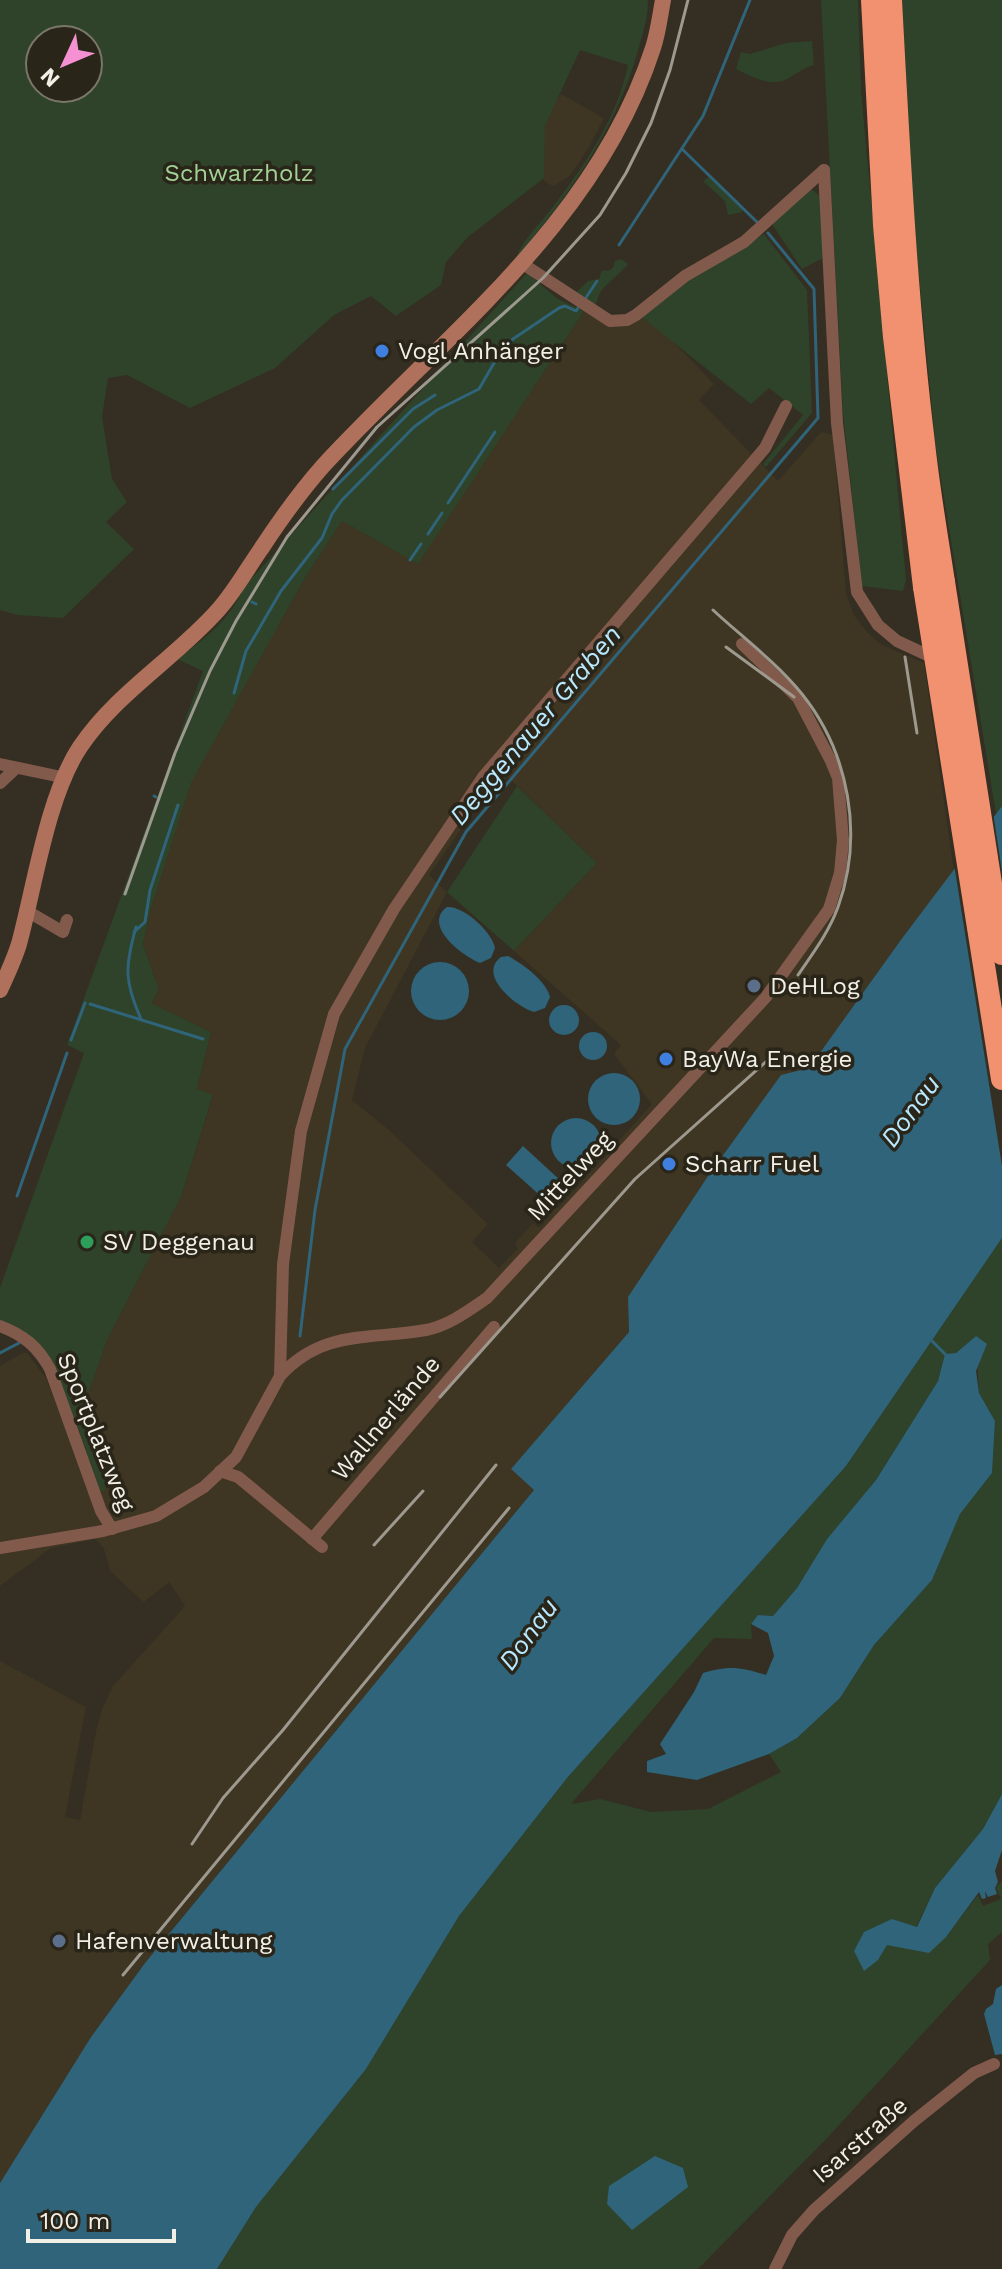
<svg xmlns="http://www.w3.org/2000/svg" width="1002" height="2269" font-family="'Work Sans',sans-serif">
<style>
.built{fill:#3e3522;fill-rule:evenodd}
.green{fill:#2e4329;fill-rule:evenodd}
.water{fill:#2f647a}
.pier{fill:#342f22}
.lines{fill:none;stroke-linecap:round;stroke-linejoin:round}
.stream{stroke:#2f647a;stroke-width:3}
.street{stroke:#825a4c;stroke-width:12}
.secondary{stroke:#af715b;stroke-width:16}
.highway{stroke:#f29170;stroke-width:22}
.rail{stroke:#9d998f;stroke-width:3}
.highway-bridge{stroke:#f29170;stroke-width:22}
.shop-dot{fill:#3f7fe0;stroke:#2a2519;stroke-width:3}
.service-dot{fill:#5c6f8a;stroke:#2a2519;stroke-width:3}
.leisure-dot{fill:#2e9e5b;stroke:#2a2519;stroke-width:3}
.labels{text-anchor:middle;stroke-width:7;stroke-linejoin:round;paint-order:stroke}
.park-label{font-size:24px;fill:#a1d195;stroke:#2a2519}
.poi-label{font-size:24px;fill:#f2efe7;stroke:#2a2519;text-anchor:start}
.street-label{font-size:24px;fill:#f2efe7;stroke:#2a2519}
.water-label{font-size:26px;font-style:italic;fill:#b8e9ff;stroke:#2a2519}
</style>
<rect width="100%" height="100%" fill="#342f22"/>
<g class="built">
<path d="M561 94 604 118 589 147 570 176 553 186 545 182 539 167 540 139 548 115Z"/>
<path d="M584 311 601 322 648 315 714 384 699 400 778 481 821 432 833 435 846 593 854 615 866 631 882 645 924 663 954 871 903 937 809 1069 781 1076 708 1176 628 1297 629 1332 512 1469 535 1489 145 1963 91 2037 0 2183V1661L86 1707 65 1817 80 1820 96 1731 102 1709 113 1686 185 1606 169 1582 144 1602 141 1600 110 1571 104 1549 96 1539 51 1548 0 1586V1366L22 1353H27L46 1378 63 1422 80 1416 108 1338 181 1197 213 1096 197 1089 211 1032 151 1003 159 990 143 944 150 912 191 782 305 578 342 521 418 563ZM507 776 597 863 514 951 621 1045 614 1054 652 1104 558 1208 552 1204 546 1211 550 1216 539 1228 533 1223 515 1243 518 1248 499 1268 472 1242 488 1224 389 1130 352 1100 365 1048 447 892 429 875 476 808Z"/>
</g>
<g class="green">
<path d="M0 0H648C648 19 642 36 637 54 614 133 569 195 516 258 523 239 540 224 552 208 585 165 617 118 628 65L580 50 545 126 544 178 468 237 446 262 441 285 396 316 371 296 334 315 275 368 190 408 127 375 108 378 102 417 112 479 127 502 106 522 134 549 63 618 17 615 0 610ZM40 40H88V88H40Z"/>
<path d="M821 0H858L861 91 906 580 903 591 862 586 843 413Z"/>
<path d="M902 0H1002V806L996 814 936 449 914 225Z"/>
<path d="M812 41 814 65C800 69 796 75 785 80 770 87 750 76 736 69L741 52 750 54 786 43Z"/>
<path d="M709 177 742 208V212L728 215 725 201 703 181Z"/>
<path d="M811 189 820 196 823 258 802 269 772 224Z"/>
<path d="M764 234 807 290 812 413 766 467 763 464 803 415 769 388 751 404 639 315 668 291Z"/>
<path d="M621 259 628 264C620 274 608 282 601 291 598 295 598 300 595 305L575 294 588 281 599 279 602 270 608 271 613 268 615 261Z"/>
<path d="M527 273 558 299 584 311 418 564 342 521 305 578 191 783 150 912 143 944 159 990 151 1003 211 1032 197 1089 213 1095 181 1197 108 1338 82 1411 88 1428 99 1444 107 1474 105 1491 98 1490 90 1461 85 1455 86 1448 78 1438 80 1431 75 1425V1419L63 1422 52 1369 0 1321V1288L84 1053 67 1045 203 671 177 659C207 637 229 621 245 586Z"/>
<path d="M517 786 597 863 514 951 447 892Z"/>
<path d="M1002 1238V1794L983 1829 935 1888 916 1927 892 1920 878 1960 886 1945 946 1937 978 1895 983 1906 1001 1899 996 1887 1002 1881V1932L988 1944 990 1960 829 2136 698 2269H217L256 2207 366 2069 459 1916 567 1778 846 1466ZM976 1336 979 1393 995 1421 992 1473 960 1514 932 1580 874 1645 840 1698 797 1738 769 1754 781 1772 708 1809 651 1812 600 1799 571 1804 714 1638 752 1639 751 1624 758 1615 773 1616 797 1588 827 1539 876 1480 938 1381 945 1354 956 1353Z"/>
</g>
<g class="water">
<path d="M1002 806V1238L846 1466 567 1778 459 1916 366 2069 256 2207 217 2269H0V2183L91 2037 145 1963 534 1490 511 1469 629 1332 628 1297 708 1176 781 1075 809 1068 903 937Z"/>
<path d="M447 907C464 906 492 932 495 948L491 958 480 963C462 956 422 925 447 907Z"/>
<path d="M508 956C523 964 546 981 550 997L545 1008 534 1012C515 1006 477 975 501 957Z"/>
<circle cx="440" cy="991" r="29"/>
<circle cx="564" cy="1020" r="15"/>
<circle cx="593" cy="1046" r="14"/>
<circle cx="614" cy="1099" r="26"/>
<circle cx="576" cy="1143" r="25"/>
<path d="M523 1146 561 1181 544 1199 506 1165Z"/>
<path d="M976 1336 987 1344 976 1371 979 1393 995 1421 992 1473 960 1514 932 1580 874 1645 840 1698 797 1738 769 1754 697 1780 647 1772V1761L666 1754 660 1744 694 1692 703 1673C729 1665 741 1667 766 1675L774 1656 768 1633 751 1624 758 1615 773 1616 797 1588 827 1539 876 1480 938 1381 945 1354 956 1353Z"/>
<path d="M1002 1794V1850L995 1871 998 1882 995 1888 997 1894 988 1897 985 1891 986 1898 982 1899 979 1892 946 1937 929 1953 887 1945 878 1960 864 1971 854 1951 864 1932 892 1919 917 1927 935 1888 983 1829Z"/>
<path d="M1002 1985V2054L995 2055 984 2014 986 2009 993 2004 996 1989Z"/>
<path d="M655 2156 683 2168 688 2187 632 2230 607 2204 609 2186Z"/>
</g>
<path class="pier" d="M993 812 1002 872V1166L954 864Z"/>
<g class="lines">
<g class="stream">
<path d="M682 149 758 223"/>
<path d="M619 245 703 116 750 0"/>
<path d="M585 299 597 281"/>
<path d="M333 489 413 409 435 395"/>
<path d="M448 503 495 432"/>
<path d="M428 534 442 513"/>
<path d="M410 560 421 544"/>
<path d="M252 602 256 604"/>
<path d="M234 693 246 651 281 591 322 538 332 514 342 500 414 427 437 410 479 389 501 351 513 339 559 308 565 306 576 311 580 305"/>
<path d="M154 796 156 797"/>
<path d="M136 927C125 966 124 981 141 1019"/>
<path d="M134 932 145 922 150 890 178 805"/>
<path d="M90 1004 203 1039"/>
<path d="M71 1040 85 1003"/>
<path d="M17 1196 67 1053"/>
<path d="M300 1336 315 1210 345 1049 466 832 818 418 814 289 768 233"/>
<path d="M931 1340 945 1354"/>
<path d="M0 1353 19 1343"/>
</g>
<g class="street">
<path d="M824 170 837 423 857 592 878 625 897 641 938 660"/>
<path d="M523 264 610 321 627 320 636 315 685 276 744 242 824 170"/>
<path d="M0 764 66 778"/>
<path d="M0 783 16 768"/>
<path d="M27 911 63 932 67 920"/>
<path d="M0 1326C24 1335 38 1347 50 1369L101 1511 112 1529"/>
<path d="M280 1376C323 1329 370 1340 426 1330 448 1326 468 1311 487 1298L766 997 829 909 840 873 843 840 838 778 831 761 798 698 742 644"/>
<path d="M220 1471 238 1477 249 1486 322 1547"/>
<path d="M312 1539 494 1327"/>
<path d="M0 1548 103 1531 156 1516 204 1487 236 1457 280 1376 283 1264 301 1131 334 1014 394 909 483 777 765 448 786 406"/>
<path d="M775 2269 792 2235 814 2210 914 2121 974 2073 994 2064"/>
</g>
<path class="secondary" d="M0 990C7 975 14 960 19 944 35 885 47 797 80 747 117 692 176 658 219 609 235 591 247 569 261 549 280 520 300 492 323 466 444 335 596 224 653 48 658 33 660 16 663 0"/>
<g class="highway">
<path d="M872 0 884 225 894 337 924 587"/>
<path d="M891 0C899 148 906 296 924 443 929 490 937 536 944 582"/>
</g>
<g class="rail">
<path d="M713 610C742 637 776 662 802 694 849 753 864 835 838 907 829 932 813 953 798 975"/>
<path d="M726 647 794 697"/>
<path d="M905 657 917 733"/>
<path d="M125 894 175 753 210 671 236 621 287 537 377 427 543 278 600 215 626 173 651 123 670 70 688 0"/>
<path d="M440 1397 635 1179 769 1059"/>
<path d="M374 1545 423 1491"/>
<path d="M192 1844 223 1798 283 1730 496 1465"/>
<path d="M123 1975 509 1508"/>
</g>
<g class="highway-bridge">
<path d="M944 582 1002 954"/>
<path d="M924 587 1002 1079"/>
</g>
</g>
<g class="shop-dot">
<circle cx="382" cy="351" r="8"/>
<circle cx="666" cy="1059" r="8"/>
<circle cx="669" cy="1164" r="8"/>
</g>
<g class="service-dot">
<circle cx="754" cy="986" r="8"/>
<circle cx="59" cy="1941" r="8"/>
</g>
<circle class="leisure-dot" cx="87" cy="1242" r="8"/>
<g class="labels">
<g class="park-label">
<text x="239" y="181">Schwarzholz</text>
</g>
<g class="poi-label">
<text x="398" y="359">Vogl Anhänger</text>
<text x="770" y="994">DeHLog</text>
<text x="682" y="1067">BayWa Energie</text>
<text x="685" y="1172">Scharr Fuel</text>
<text x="103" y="1250">SV Deggenau</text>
<text x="75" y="1949">Hafenverwaltung</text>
</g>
<g class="street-label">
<text transform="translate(570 1176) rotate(-47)" y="8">Mittelweg</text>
<text transform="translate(386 1418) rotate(-50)" y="8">Wallnerlände</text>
<text transform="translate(96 1432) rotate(68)" y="8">Sportplatzweg</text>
<text transform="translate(860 2140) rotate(-41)" y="8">Isarstraße</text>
</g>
<g class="water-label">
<text transform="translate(535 725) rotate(-50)" y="9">Deggenauer Graben</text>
<text transform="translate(910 1111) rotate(-54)" y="9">Donau</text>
<text transform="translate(528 1634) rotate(-54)" y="9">Donau</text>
</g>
</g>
<g transform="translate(64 64) rotate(226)"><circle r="38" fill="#2a2519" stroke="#7a766b" stroke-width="2"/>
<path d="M0-6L14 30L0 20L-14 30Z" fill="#f591d2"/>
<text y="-12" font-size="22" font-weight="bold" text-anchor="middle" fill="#f2efe7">N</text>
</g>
<path d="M28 2229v12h146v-12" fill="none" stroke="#f2efe7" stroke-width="4"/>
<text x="40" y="2229" font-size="24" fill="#f2efe7" stroke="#2a2519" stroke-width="6" paint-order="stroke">100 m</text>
</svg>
